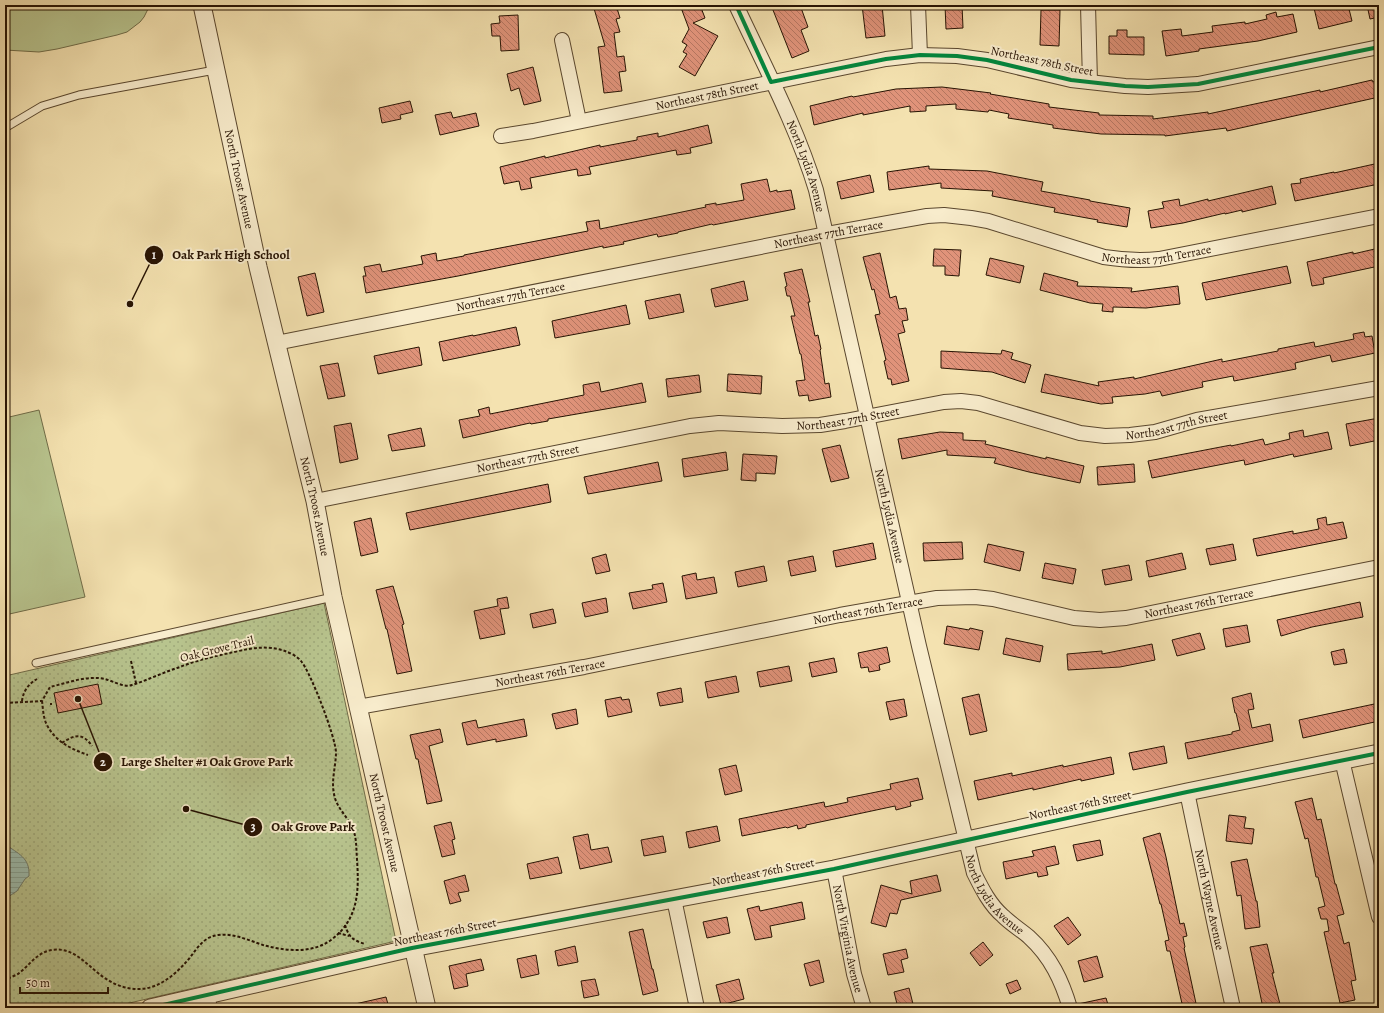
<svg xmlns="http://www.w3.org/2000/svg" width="1384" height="1013" font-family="Alegreya,serif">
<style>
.park{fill:url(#park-dots);stroke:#706c48}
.pitch{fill:#b8c48e;stroke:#706c48}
.water{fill:url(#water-rules);stroke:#6d796a}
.building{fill:url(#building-back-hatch);stroke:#271303}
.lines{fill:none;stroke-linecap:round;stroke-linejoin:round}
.service-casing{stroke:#5a472e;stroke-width:9}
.minor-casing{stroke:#5a472e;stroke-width:16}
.tertiary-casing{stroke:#5a472e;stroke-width:19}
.path{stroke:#271303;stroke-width:2;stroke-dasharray:3 2;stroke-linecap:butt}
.service{stroke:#f8eccc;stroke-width:7}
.minor{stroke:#f8eccc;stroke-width:14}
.tertiary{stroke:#f8eccc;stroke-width:17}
.cycleway-casing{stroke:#f8eccc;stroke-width:6}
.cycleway{stroke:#00873e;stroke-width:4}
.labels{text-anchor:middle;stroke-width:4;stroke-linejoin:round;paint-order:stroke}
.street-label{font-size:12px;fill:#271303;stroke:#f8eccc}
.leader{fill:none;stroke:#271303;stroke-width:1.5}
.callout-dot{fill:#271303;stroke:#f8eccc;stroke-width:1.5}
.mark-label{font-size:12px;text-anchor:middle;font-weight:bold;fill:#fff}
.callout-label{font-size:13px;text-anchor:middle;font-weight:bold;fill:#271303;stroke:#f8eccc;stroke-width:4;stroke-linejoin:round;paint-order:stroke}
</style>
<defs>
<pattern id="park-dots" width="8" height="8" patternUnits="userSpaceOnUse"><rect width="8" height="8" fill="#b8c48e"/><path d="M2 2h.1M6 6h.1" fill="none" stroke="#9ea879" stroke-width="1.8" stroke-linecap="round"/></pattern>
<pattern id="water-rules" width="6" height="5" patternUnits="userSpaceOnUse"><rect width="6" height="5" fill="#9cbdaf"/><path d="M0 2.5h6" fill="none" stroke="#86a295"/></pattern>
<pattern id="building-back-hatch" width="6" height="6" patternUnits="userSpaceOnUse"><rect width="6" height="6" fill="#e0937a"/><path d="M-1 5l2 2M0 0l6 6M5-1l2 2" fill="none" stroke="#b67762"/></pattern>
</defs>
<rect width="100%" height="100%" fill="#f4e2b0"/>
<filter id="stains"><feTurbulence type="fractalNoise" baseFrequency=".005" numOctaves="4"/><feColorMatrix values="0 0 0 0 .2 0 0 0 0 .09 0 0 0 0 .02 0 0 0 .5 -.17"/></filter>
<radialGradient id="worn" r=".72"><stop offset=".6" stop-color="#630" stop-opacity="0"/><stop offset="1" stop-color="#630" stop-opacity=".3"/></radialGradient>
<path class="park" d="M324 603 396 941 108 1008H5V676Z"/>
<g class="pitch">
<path d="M5 5H150L144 17 140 22 127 32 117 35 57 49 39 52 5 50Z"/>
<path d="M39 410 85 597 5 615V418Z"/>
</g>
<path class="water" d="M5 844C18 854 30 857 29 876L25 879 17 891 5 899Z"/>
<g class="building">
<path d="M593 5H616L620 18 616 19 620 32 614 33 617 57 624 56 626 71 619 72 622 91 604 93 598 47 605 46Z"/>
<path d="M680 5H700L705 18 693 23 718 36 695 76 679 67 687 54 683 52 687 45 682 42 689 29Z"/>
<path d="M771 5H800L808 27 801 30 809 51 792 58Z"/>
<path d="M862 5H882L885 36 866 38Z"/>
<path d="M945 5H962L963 28 946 29Z"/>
<path d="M1328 5H1348L1352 21 1319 29 1314 8Z"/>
<path d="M1367 5H1379V17L1370 19Z"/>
<path d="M1041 10H1060L1059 46 1040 45Z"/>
<path d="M1276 12 1277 17 1293 14 1297 32 1258 41 1199 49V51L1166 56 1162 31 1181 29 1182 36 1213 32 1212 26 1245 22V24L1267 19 1266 15Z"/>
<path d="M518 15 519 50 501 51 500 36H492L491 24 500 23 499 16Z"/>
<path d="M1117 30H1127V37H1144V55L1109 54V36H1117Z"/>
<path d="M533 67 541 101 524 105 519 88 511 91 507 74Z"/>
<path d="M1372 80 1373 82 1379 80V97L1227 131 1226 128 1165 136V135L1101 134 1053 128V125L1008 118 1009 114 989 110 988 112 956 109V104L926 106V111L910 112V106L863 115V113L814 125 810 106 852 96 853 97 896 89 942 87 991 93 990 94 1049 104V107L1099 113V115L1153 116V119L1208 112V114L1320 90V92Z"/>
<path d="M410 101 413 112 400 115 401 119 382 123 379 108Z"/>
<path d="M451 112 453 118 476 113 479 126 440 135 435 115Z"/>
<path d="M708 125 712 143 690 148 691 153 677 155 676 150 589 167 591 174 578 176 577 169 530 178 532 188 521 190 519 181 504 184 500 167 545 156V158L600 145V147L637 140V137L658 133V137Z"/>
<path d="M1379 163V184L1295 201 1291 184 1301 183 1300 179 1334 172V173Z"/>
<path d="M929 166V169L987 171 1043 182 1041 191 1090 200V201L1130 208 1127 227 1097 222 1098 220 1054 212 1055 208 992 196 993 191 941 188V183L889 190 887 172Z"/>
<path d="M870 175 874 192 841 199 837 182Z"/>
<path d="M767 179 770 192 777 190V192L791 190 795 209 713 225 712 224 678 232V233L658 237 657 234 623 242 624 244 603 248V246L458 276 366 293 363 276H366L364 267 380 264 382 272 397 269 423 264 421 256 436 253 437 261 464 256V255L588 231 586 222 599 220 600 229 706 207 705 205 716 203V205L744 200 741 184Z"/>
<path d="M1272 186 1276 204 1242 212V210L1225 214V213L1183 223 1151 228 1148 211 1164 208 1162 202 1179 199 1180 206 1208 199V201Z"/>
<path d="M1379 248V266L1323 278 1324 284 1312 286 1307 262 1353 252V254Z"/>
<path d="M934 249 961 250 959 276 945 275V266H933Z"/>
<path d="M880 253 890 298 896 296 899 309 906 308 908 320 902 321 905 332 898 334 909 381 892 385 891 379H888L884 361 886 360 875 315 880 314 874 289 872 290 863 257Z"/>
<path d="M990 258 1024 266 1020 283 986 275Z"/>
<path d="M1287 266 1291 283 1206 300 1202 283Z"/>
<path d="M802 269 810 302H808L815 336 818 335 821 349 820 350 825 384 829 383 831 397 809 401 808 395 799 396 796 381 805 380 801 354H800L791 316H795L790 296H787L785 287 787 286 784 273Z"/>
<path d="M315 273 324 312 307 316 298 277Z"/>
<path d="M1044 273 1078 282 1077 286 1132 288 1131 292 1178 286 1180 304 1146 308 1113 307V312L1102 311 1103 304 1090 303 1040 290Z"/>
<path d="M744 281 748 300 715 307 711 289Z"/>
<path d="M680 294 684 312 649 319 645 301Z"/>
<path d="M626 305 630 324 555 338 552 321Z"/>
<path d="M516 327 520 345 443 361 439 342 473 335V336Z"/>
<path d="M1364 332 1365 337 1372 336 1375 353 1332 362 1330 355 1295 363 1296 369 1234 381 1233 376 1202 382 1203 387 1162 396 1160 391 1145 394 1112 397 1113 403 1101 404 1041 392 1045 374 1099 386 1098 382 1134 377V379L1222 359V362L1278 351V349L1314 342 1315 347 1354 339 1353 334Z"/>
<path d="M419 347 422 365 378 374 374 356Z"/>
<path d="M1002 350 1013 353 1011 359 1031 365 1025 383 992 372 941 368V351L1001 354Z"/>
<path d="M338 363 345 396 328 399 320 366Z"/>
<path d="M728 374 762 376 761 394 727 391Z"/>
<path d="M699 375 701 392 668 397 666 379Z"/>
<path d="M599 382 601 392 642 383 646 402 548 419V421L531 424 530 423 463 438 459 420 480 416 478 410 489 407 490 414 584 395 583 385Z"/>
<path d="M1379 418V440L1350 446 1346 424Z"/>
<path d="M351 423 358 459 340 463 334 426Z"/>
<path d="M421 428 425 446 392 451 388 435Z"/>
<path d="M1303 430 1304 437 1328 432 1332 449 1294 457 1293 454 1245 465 1244 460 1152 478 1148 461 1231 445V446L1263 439 1265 445 1290 439 1289 433Z"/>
<path d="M940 432 963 433V440L986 441 985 444 1046 459V457L1084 466 1080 483 1029 472 994 463 996 458 947 455V450L902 459 898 439Z"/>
<path d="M840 445 849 478 831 482 822 449Z"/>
<path d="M726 452 728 470 684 477 682 459Z"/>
<path d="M743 454 777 456 775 474 756 473V481L741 480Z"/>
<path d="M658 462 662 481 588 494 584 477Z"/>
<path d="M1134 464 1135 482 1098 485 1097 467Z"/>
<path d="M548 484 551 502 410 530 406 513Z"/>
<path d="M1326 517 1327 525 1343 522 1347 538 1257 556 1253 539 1293 531V534L1319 529 1317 519Z"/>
<path d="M371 518 378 552 361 556 354 522Z"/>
<path d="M962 542 963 559 924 561 923 543Z"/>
<path d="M873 543 876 559 836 567 833 551Z"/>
<path d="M988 544 1024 552 1020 571 984 562Z"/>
<path d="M1233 544 1236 560 1210 565 1206 549Z"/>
<path d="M1182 553 1186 569 1149 577 1146 561Z"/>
<path d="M606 554 610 571 596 574 592 558Z"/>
<path d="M813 556 816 571 791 576 788 561Z"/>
<path d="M1045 563 1076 569 1073 584 1042 578Z"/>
<path d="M1129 565 1132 580 1105 585 1102 570Z"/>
<path d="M764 566 767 581 738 587 735 572Z"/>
<path d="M696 573 697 580 714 577 717 593 686 599 682 576Z"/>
<path d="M663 583 667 602 633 609 629 593 653 589 652 585Z"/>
<path d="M393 586 404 624 402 625 412 671 397 674 387 629H386L376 590Z"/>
<path d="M507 597 509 608 500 609 505 634 480 639 474 611 498 606 497 599Z"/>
<path d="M606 598 608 612 585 617 582 603Z"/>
<path d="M1360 602 1363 617 1312 627 1281 636 1277 620Z"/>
<path d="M553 609 556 623 533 628 530 614Z"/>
<path d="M1247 625 1250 642 1226 647 1223 629Z"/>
<path d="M947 626 969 630 970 628 983 631 979 650 944 644Z"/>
<path d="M1200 633 1205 649 1177 656 1172 640Z"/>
<path d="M1006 638 1043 646 1040 662 1003 654Z"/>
<path d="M1152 644 1155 660 1120 667 1068 670 1067 654 1102 651V654Z"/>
<path d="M887 647 890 662 879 665 880 670 869 672 868 667 861 668 858 653Z"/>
<path d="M1344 649 1347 663 1334 665 1331 652Z"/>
<path d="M834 658 837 672 812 677 809 663Z"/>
<path d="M789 666 792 681 760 687 757 672Z"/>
<path d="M736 676 739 692 708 698 705 682Z"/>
<path d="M98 684 102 704 58 713 54 693Z"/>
<path d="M681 688 683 702 660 706 657 693Z"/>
<path d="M1251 693 1254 709 1248 710 1252 728 1270 724 1273 741 1188 759 1185 743 1232 734V732L1240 730 1236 713H1235L1232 698Z"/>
<path d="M979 694 987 731 970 735 962 698Z"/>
<path d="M621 697 622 700 629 699 632 712 608 717 605 700Z"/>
<path d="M904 699 907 716 890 720 886 702Z"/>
<path d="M1379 703V721L1303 738 1299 720Z"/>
<path d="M576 709 578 724 556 729 552 714Z"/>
<path d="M524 719 527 736 496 742V739L467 745 462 723 476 720 478 728Z"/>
<path d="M440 729 443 742 429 746 442 801 427 804 418 759H416L410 735Z"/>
<path d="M1164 746 1167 763 1133 770 1129 753Z"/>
<path d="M1111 757 1114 774 1081 781V779L1033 790V788L978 800 974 781 1012 773V776L1063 765V767Z"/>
<path d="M736 765 742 791 725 795 719 769Z"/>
<path d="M918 778 923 799 910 802 911 806 896 810 895 806 806 825V827L798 829 797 825 787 828 786 827 742 836 739 819 824 802 825 807 848 802 847 798 891 789 890 784Z"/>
<path d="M1312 798 1317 820 1321 819 1325 837 1335 884H1336L1344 914 1337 916 1344 944 1349 942 1356 980 1351 981 1355 1000 1340 1003 1324 932 1329 931 1327 919H1321L1318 908 1325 906 1318 877H1316L1308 838 1305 839 1295 802Z"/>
<path d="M1229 815 1246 817 1244 828 1254 829 1252 844 1226 841Z"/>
<path d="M451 822 455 839 452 840 455 854 442 857 434 826Z"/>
<path d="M717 826 720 841 689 848 686 832Z"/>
<path d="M1160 833 1166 857 1180 924 1184 923 1187 936 1183 937 1185 947 1184 948 1197 1008H1183L1170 951H1167L1165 941 1169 940 1161 904H1160L1143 838Z"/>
<path d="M588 834 591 850 608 847 612 862 580 869 573 837Z"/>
<path d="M663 836 666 852 644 856 641 840Z"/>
<path d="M1100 840 1103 855 1077 861 1073 845Z"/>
<path d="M1055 846 1059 864 1046 867 1048 875 1038 877 1037 872 1006 879 1003 862 1034 856 1032 851Z"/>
<path d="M558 857 562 873 530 879 527 864Z"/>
<path d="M1247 859 1256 901H1257L1260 927 1245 929 1241 895 1237 896 1231 862Z"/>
<path d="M465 875 469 891 458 893 461 901 450 904 444 881Z"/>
<path d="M937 875 941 891 901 900 897 914 890 913 886 927 871 923 881 885 912 894 910 881Z"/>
<path d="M802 902 805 919 770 926 772 937 755 940 747 909 759 906 760 911Z"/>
<path d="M727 917 730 933 707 938 703 922Z"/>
<path d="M1068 917 1081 935 1068 945 1054 926Z"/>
<path d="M643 929 652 969H653L658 991 643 995 629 932Z"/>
<path d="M983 942 993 955 980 966 970 953Z"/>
<path d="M1267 944 1274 973H1272L1281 1008H1263L1259 989 1250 947Z"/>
<path d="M575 946 578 962 558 966 555 951Z"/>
<path d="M906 949 908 958 901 960 904 972 888 975 883 954Z"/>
<path d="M536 955 539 974 521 978 517 959Z"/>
<path d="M1097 956 1103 977 1084 982 1078 961Z"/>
<path d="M481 959 484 970 466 974 468 986 454 989 449 966Z"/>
<path d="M819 960 824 982 810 986 804 964Z"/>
<path d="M595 979 599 995 584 998 581 981Z"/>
<path d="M739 979 744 999 721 1005 716 985Z"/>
<path d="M1017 980 1021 989 1010 994 1006 984Z"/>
<path d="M909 988 914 1008H898L894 992Z"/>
<path d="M386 997 389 1008H355V1004Z"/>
<path d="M1106 998 1109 1008H1078V1004Z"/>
</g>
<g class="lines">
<g class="service-casing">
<g id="service">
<path d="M5 128 42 106 79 95 215 70"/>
<path d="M36 663 333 597"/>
</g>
</g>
<g class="minor-casing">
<g id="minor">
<path id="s1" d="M736 5C764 65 797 127 816 190L919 646 974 873C982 889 990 905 1003 916 1011 924 1021 930 1029 937 1051 957 1062 981 1070 1008"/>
<path d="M918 5 920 55"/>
<path d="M1088 5 1090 82"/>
<path d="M562 40 579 121"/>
<path id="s2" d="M501 136 533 131 886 59 920 55 957 56 987 60 1071 80 1125 86 1148 87 1198 84 1379 47"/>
<path id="s3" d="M276 343 826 234 927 216 944 215 971 218 988 221 1104 257C1123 260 1140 261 1159 259L1379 216"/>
<path id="s4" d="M315 501 690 426 719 423 782 426 820 425 845 421 944 402 961 401 978 403 1080 433 1105 436 1130 435 1155 432 1197 420 1379 388"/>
<path id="s5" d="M358 707 584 667 840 615 937 598 975 597 993 599 1074 618 1100 620 1126 618 1379 567"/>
<path d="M1342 760 1379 917"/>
<path id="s6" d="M1187 792 1215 926 1233 1008"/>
<path id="s7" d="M834 869 854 974 864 1008"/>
<path d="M674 899 697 1008"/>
<path d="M207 995 210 1008"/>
</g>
</g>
<g class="tertiary-casing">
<g id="tertiary">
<path id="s8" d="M202 5 258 267 315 501 333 597 427 1008"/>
<path d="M150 1008 412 948 834 869 1187 792 1379 753"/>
</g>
</g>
<g class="path">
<path d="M131 661 136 683"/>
<path d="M22 701C23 692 28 684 37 679"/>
<path d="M42 701C43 708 43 716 46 723 54 741 71 749 88 755"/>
<path d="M5 703 42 701 50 687C67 683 87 675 105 679 113 681 124 688 132 685 148 680 164 672 180 667 197 660 216 656 234 652 252 648 267 645 285 651 290 653 297 656 301 661 311 673 335 736 336 752 336 766 331 780 334 794 336 807 347 816 352 827 357 837 356 848 357 859 359 891 359 919 331 940 312 954 284 951 263 945 248 940 233 933 218 935 202 937 196 951 187 961 175 975 158 989 139 989 128 989 117 986 108 980 90 970 76 946 52 950 37 952 29 966 18 974 14 976 9 978 5 980"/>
<path d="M50 704H52"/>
<path d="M62 743C75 734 83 733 92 746"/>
<path d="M345 925C349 937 352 940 365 944"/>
<path d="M338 933 349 936"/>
</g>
<use href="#service" class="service"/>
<use href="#minor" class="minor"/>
<use href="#tertiary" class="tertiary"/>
<g class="cycleway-casing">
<g id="cycleway">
<path d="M736 5 771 82 886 59 920 55 957 56 987 60 1071 80 1125 86 1148 87 1198 84 1379 47"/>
<path d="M150 1008 412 948 834 869 1187 792 1379 753"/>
</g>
</g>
<use href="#cycleway" class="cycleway"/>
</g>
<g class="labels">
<g class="street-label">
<text transform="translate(1042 61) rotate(12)" y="4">Northeast 78th Street</text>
<text dy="4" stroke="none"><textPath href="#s2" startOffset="210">Northeast 78th Street</textPath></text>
<text dy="4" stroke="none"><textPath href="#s1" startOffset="176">North Lydia Avenue</textPath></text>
<text dy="4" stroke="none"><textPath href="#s8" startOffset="178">North Troost Avenue</textPath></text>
<text dy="4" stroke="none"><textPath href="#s3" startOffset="563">Northeast 77th Terrace</textPath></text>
<text dy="4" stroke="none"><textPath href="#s3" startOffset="899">Northeast 77th Terrace</textPath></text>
<text dy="4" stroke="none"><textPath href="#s3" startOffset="239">Northeast 77th Terrace</textPath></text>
<text dy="4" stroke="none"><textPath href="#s4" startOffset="541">Northeast 77th Street</textPath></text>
<text dy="4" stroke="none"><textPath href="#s4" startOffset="877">Northeast 77th Street</textPath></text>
<text dy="4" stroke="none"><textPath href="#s4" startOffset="217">Northeast 77th Street</textPath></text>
<text dy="4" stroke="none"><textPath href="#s8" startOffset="514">North Troost Avenue</textPath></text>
<text dy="4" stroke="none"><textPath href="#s1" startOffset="536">North Lydia Avenue</textPath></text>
<text dy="4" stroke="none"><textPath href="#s5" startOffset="855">Northeast 76th Terrace</textPath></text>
<text dy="4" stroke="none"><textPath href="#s5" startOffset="519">Northeast 76th Terrace</textPath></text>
<text transform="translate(217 649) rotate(-14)" y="4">Oak Grove Trail</text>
<text dy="4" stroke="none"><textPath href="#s5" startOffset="195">Northeast 76th Terrace</textPath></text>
<text transform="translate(1080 805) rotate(-12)" y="4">Northeast 76th Street</text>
<text dy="4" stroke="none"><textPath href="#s8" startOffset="838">North Troost Avenue</textPath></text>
<text transform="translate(763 872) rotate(-11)" y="4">Northeast 76th Street</text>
<text dy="4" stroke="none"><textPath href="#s1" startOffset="932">North Lydia Avenue</textPath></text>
<text dy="4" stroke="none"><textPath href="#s6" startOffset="110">North Wayne Avenue</textPath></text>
<text transform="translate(445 932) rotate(-11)" y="4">Northeast 76th Street</text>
<text dy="4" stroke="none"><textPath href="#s7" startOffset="71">North Virginia Avenue</textPath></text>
</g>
</g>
<path class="leader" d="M130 304L154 255M78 699L103 762M186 809L253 827"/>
<g class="callout-dot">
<circle cx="130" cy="304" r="4"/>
<circle cx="78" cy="699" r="4"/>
<circle cx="186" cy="809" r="4"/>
<circle cx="154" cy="255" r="10"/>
<circle cx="103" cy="762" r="10"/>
<circle cx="253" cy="827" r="10"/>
</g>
<g class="mark-label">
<text x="154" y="259">1</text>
<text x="103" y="766">2</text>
<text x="253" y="831">3</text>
</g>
<g class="callout-label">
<text x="231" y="259">Oak Park High School</text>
<text x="207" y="766">Large Shelter #1 Oak Grove Park</text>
<text x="313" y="831">Oak Grove Park</text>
</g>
<rect width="1384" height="1013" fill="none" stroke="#f4e2b0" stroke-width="20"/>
<rect x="6" y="6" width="1372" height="1001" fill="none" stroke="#271303" stroke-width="2"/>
<rect x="10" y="10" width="1364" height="993" fill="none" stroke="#271303"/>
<path d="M20 987v6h88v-6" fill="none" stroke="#271303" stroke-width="2"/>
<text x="26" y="987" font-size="12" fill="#271303" stroke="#f8eccc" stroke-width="3" paint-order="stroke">50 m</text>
<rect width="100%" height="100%" filter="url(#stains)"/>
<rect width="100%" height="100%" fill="url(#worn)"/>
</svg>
